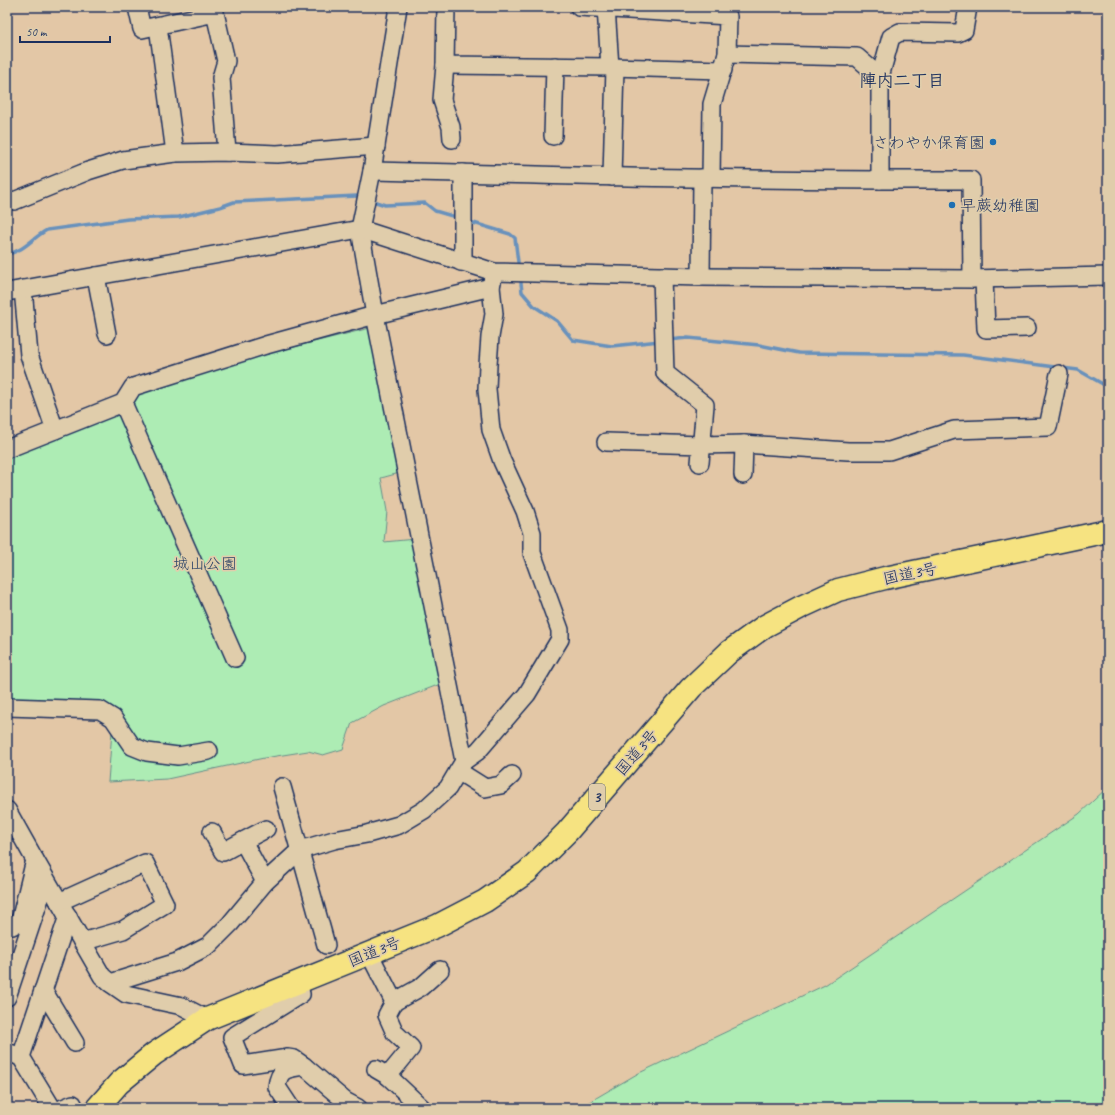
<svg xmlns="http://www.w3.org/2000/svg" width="1115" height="1115" font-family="Caveat,'Klee One',sans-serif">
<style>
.green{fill:#adecb4;stroke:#648e89}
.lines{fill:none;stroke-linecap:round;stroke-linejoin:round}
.stream{stroke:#6891bc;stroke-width:3.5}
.minor-casing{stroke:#1b2f5e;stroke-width:20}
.highway-casing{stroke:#1b2f5e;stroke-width:25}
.minor{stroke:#e0cdab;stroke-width:17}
.highway{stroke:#f6e381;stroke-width:22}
.poi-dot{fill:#1f6fb2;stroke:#e0cdab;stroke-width:1.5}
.labels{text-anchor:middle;stroke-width:3.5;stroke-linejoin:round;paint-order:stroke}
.shield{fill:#e0cdab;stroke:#565e75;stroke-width:1}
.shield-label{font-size:15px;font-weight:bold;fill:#1b2f5e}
.poi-label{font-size:16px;fill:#1b2f5e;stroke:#e0cdab;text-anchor:end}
.park-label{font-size:16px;fill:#2a4267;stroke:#e0cdab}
.street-label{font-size:16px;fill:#1b2f5e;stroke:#e0cdab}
.neighbourhood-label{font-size:17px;font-weight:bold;fill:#1b2f5e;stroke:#e0cdab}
</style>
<rect width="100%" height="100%" fill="#e3c7a6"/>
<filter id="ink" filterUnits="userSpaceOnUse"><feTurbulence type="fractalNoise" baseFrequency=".025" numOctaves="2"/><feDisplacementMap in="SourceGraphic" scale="8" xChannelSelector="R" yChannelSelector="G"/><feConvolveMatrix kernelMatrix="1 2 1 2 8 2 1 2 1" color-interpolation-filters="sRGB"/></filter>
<g filter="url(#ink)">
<g class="green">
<path d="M374 327 407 471 381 478 387 511 384 542 415 539 448 681 384 706 352 723 343 749 323 755 308 751 264 758 167 779 108 782 113 718 7 701V454L123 403 133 387Z"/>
<path d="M1108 787V1108H579L637 1074 825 985 1079 814Z"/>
</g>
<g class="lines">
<g class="stream">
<path d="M376 202 385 205 425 203 435 211 459 218"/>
<path d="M467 221 510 234 515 238 518 262"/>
<path d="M7 254C25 251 32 238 47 230L128 219 179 217 220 207 234 202 357 196"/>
<path d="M521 283 522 292 534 306 557 321 573 340 612 346 660 341"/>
<path d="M668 340 688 338 759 345 799 353 963 355 1078 370 1108 387"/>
</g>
<g class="minor-casing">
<g id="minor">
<path d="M137 7 142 29 215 13 226 61 221 78 227 152"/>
<path d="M398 7 372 171 360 229 375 315 464 761"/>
<path d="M446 7 445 65 610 67 606 8"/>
<path d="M579 7 728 16 727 54 712 104 711 178"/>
<path d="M158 26 175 153"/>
<path d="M727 54 857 57 880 77V180"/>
<path d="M445 65 442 100 451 127 452 139"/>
<path d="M610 67 723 70"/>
<path d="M880 77 891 37 900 32 958 33 964 30 968 7"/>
<path d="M553 136 555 66"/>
<path d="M372 171C572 176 771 181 971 180L972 279"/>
<path d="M612 177 615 67"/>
<path d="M14 201 88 171 123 160 175 153 227 152 277 154 376 146"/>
<path d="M461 262 463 255V173"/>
<path d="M96 276 107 334"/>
<path d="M662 276 665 373 705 405 700 463"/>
<path d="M701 277 702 178"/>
<path d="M984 279 986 329 1027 328"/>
<path d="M23 289 29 355 55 430"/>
<path d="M7 292 360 229 494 272 701 277 972 279 1108 276"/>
<path d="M123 403 235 658"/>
<path d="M606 442 702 445 744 444 743 475"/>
<path d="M744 444 848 451H889L954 430 1048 427 1059 374"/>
<path d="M7 449 123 403 133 387 266 345 375 315 491 287"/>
<path d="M7 707 100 710 113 718 132 746 147 752 178 756 209 751"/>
<path d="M458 771 485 788 501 785 512 775"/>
<path d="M282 787 326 945"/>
<path d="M7 810 35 860 102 976 110 983 126 994 182 1006 207 1019"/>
<path d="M212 832 223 852 243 841 265 882"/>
<path d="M243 841 266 829"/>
<path d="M59 902 145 863 165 904 123 930 82 942"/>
<path d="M7 924 12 926 20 921 35 860"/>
<path d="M369 953 394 1002 387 1015 395 1033 411 1048 388 1076 376 1069"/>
<path d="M298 982 301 994 232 1037 243 1065 288 1058 294 1059 304 1066"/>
<path d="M110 983 177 962 208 946 230 924 265 882 300 850 334 840 367 834 399 825 424 810 448 788 464 761 478 751 527 694 560 639V630L532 553V533L525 511 502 461 491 430 487 389 488 365 490 337 494 314 491 287 494 272"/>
<path d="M43 990 75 1043"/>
<path d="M7 997 46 880"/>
<path d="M394 1002 421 987 440 970"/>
<path d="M7 1052 21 1057"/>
<path d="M388 1076 422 1108"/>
<path d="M52 1108 21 1057 68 916"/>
<path d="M63 1108 73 1104"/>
<path d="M291 1108 277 1087C279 1068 287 1069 304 1066L345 1101 358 1108"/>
</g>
</g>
<g class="highway-casing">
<path id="highway" d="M97 1108 119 1083 154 1054 207 1019 437 926 485 901 527 872 567 832 691 688 729 652 765 626 801 607 838 590 885 578 1108 531"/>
</g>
<use href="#minor" class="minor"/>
<use href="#highway" class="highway"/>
</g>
</g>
<g class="poi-dot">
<circle cx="993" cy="142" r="4"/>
<circle cx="952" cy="205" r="4"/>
</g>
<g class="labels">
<rect class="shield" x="589" y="784" width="16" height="26" rx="3"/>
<g class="shield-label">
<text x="597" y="802">3</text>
</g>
<g class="poi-label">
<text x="985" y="148">さわやか保育園</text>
<text x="960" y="211" text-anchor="start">早蕨幼稚園</text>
</g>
<g class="park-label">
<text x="205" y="569">城山公園</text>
</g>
<g class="street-label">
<text transform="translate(910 573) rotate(-12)" y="6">国道3号</text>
<text transform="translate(636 752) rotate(-49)" y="6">国道3号</text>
<text transform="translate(374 951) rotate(-22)" y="6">国道3号</text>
</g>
<g class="neighbourhood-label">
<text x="902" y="86">陣内二丁目</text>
</g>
</g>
<rect width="1115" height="1115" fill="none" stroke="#e0cdab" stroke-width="24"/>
<rect x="12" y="12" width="1091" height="1091" fill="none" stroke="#1b2f5e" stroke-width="1.5" filter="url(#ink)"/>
<path d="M20 36v6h90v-6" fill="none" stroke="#1b2f5e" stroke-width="2"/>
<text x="26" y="36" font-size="12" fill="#1b2f5e" stroke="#e0cdab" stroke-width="3" paint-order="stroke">50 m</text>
</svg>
